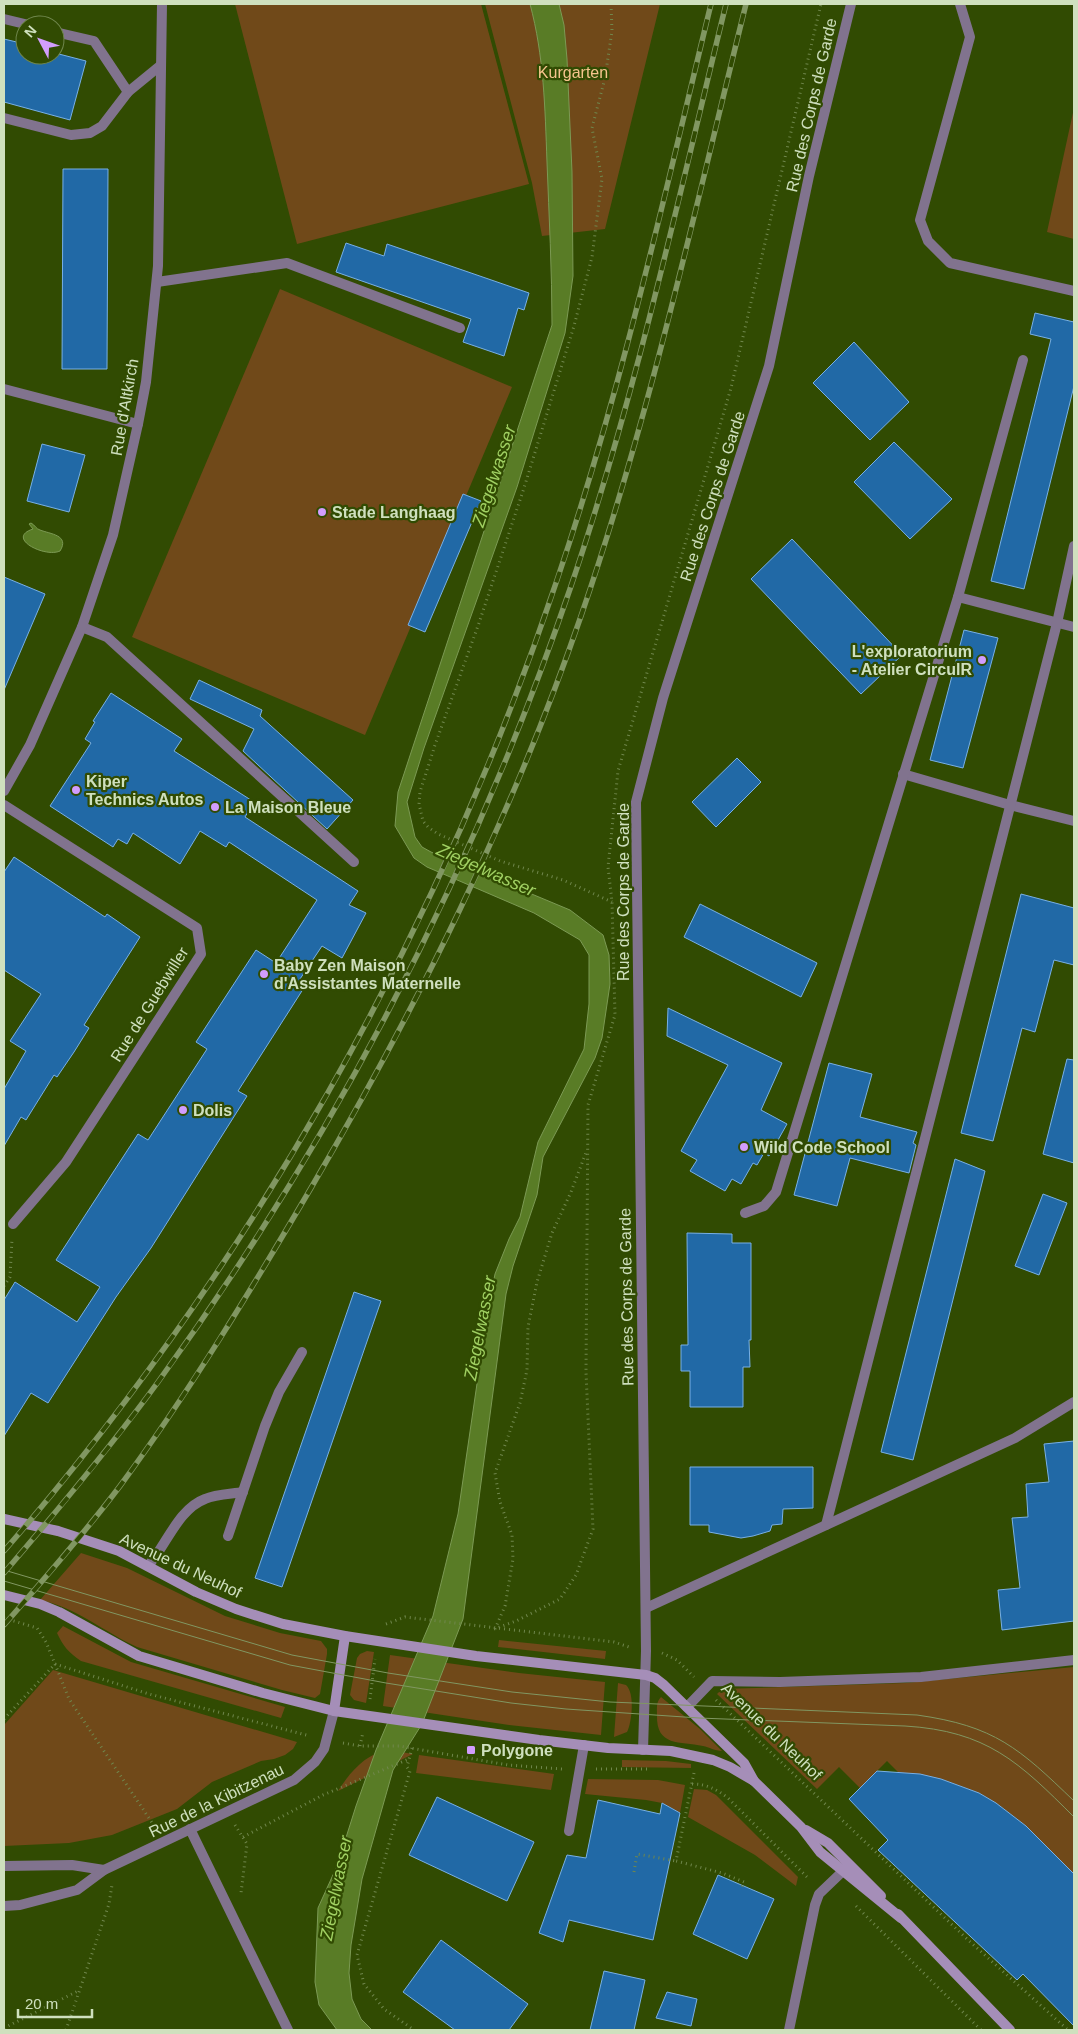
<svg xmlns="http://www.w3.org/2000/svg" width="1078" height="2034" font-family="Arial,sans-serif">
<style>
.green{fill:#704919}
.water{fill:#597c26;stroke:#7c9a54}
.building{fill:#2169a6;stroke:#78b0e6}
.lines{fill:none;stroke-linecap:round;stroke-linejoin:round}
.path{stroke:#70874d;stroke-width:3;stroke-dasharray:1 4;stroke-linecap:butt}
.lane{stroke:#81738e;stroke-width:10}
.street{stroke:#81738e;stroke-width:10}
.secondary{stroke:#a58eb8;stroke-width:10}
.tram{stroke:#819762;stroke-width:1}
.rail-casing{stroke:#819762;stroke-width:5.5}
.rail{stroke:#314b02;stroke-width:4;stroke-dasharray:11;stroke-linecap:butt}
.poi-dot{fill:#d29dfd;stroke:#314b02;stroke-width:2}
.labels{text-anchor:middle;stroke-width:4.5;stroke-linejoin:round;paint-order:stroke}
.park-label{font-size:16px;fill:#f6c48e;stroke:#314b02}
.street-label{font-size:16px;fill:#cfe0be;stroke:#314b02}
.poi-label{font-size:16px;font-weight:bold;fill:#cfe0be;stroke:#314b02;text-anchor:start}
.water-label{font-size:18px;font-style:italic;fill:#a0d062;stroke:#314b02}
</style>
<rect width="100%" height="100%" fill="#314b02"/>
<g class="green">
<path d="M235 4H481L529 184 297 244Z"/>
<path d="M485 4H660L605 229 542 236 532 183Z"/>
<path d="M1074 108V239L1047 232Z"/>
<path d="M280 289 512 387 365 735 132 637Z"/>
<path d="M81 1553 127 1568 225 1616 280 1633 321 1641 327 1649V1654L320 1694 315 1698 282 1690 137 1647C104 1632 76 1607 40 1600Z"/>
<path d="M63 1626 131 1662 285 1707 281 1718 81 1661C69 1653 63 1646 57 1633Z"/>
<path d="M499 1640 606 1651 605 1659 498 1647Z"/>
<path d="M367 1651 374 1652 366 1703 354 1700 350 1695 357 1658 360 1654Z"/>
<path d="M390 1655 519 1673 605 1682 601 1735 509 1725 383 1706Z"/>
<path d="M1074 1667V1874L1026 1826 996 1803 979 1793 941 1779 899 1773 887 1761 860 1788 839 1767 817 1789 717 1694 722 1689 906 1683Z"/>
<path d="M53 1670 297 1742 293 1749 285 1755 274 1759 261 1761 212 1782 177 1809 112 1835 69 1843 4 1846V1725Z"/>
<path d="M618 1683 626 1685C635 1693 632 1722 627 1732L614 1737Z"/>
<path d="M661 1697 700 1729 722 1751C715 1751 709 1747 703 1746 680 1741 656 1747 657 1715 657 1708 656 1702 661 1697Z"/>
<path d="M389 1750 413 1754 338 1791C350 1772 366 1753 389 1750Z"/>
<path d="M419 1755 554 1774 551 1790 416 1773Z"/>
<path d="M622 1760 666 1761 691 1764V1768L622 1767Z"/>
<path d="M588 1779 658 1780 685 1785 680 1813 662 1803 646 1800 585 1794Z"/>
<path d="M694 1789 707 1790 716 1795 798 1877 796 1886 755 1855 688 1817Z"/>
</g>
<g class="water">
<path d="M530 4H559L564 25 567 59 572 172 573 276 565 333 517 487 424 748 407 802 415 837 422 847 431 852 570 910 603 935 609 955 610 984 602 1038 595 1058 543 1157 537 1195 513 1266 506 1294 463 1619 422 1724 393 1770 362 1879 351 1945 349 1973 352 1999 361 2019 372 2030H337L319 2005 315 1982 318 1908 337 1866 356 1806 376 1750 433 1616 458 1514 487 1315 495 1274 509 1239 520 1217 538 1142 584 1049 589 1004V955L580 940 534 913 427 867 414 858 395 826 398 792 552 325C552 271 549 216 547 162 545 108 544 56 530 4Z"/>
<path d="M31 523C35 525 36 529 40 530 50 534 70 535 60 551 45 558 5 538 33 529L29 524Z"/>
</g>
<g class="building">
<path d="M4 39 25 44V55H55V53L86 61 70 120 4 102Z"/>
<path d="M63 169H108L107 369H62Z"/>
<path d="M346 243 384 256 387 244 529 293 524 310 518 308 504 356 463 342 471 319 336 272Z"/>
<path d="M1035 313 1074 322V386L1024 589 991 581 1051 339 1030 334Z"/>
<path d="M854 342 909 402 870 440 813 383Z"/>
<path d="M894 442 952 499 910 539 854 482Z"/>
<path d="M42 444 85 455 69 512 27 501Z"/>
<path d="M463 494 481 501 425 632 408 625Z"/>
<path d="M792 539 902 655 861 694 751 579Z"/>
<path d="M4 577 45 594 4 690Z"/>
<path d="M964 630 998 638 963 768 930 760Z"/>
<path d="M199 680 262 710 260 716 353 800 327 829 243 751 254 729 190 699Z"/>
<path d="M111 693 182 739 174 751 254 802 245 817 358 891 349 905 366 913 342 958 322 946 300 979 307 983 238 1091 247 1096 151 1248 116 1297 48 1403 31 1393 4 1436V1300L15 1282 77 1322 100 1287 56 1260 138 1134 148 1140 207 1049 196 1042 256 950 276 963 317 900 229 842 226 847 200 831 180 864 133 833 127 844 118 839 113 847 50 806 91 743 85 739 95 722 93 721Z"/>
<path d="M737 758 761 782 716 827 692 802Z"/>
<path d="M14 857 105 917 107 914 140 937 84 1025 89 1028 74 1052 57 1077 54 1075 26 1120 21 1117 4 1146V1089L26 1051 10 1041 41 994 4 970V872Z"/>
<path d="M1021 894 1074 908V965L1054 960 1035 1032 1022 1028 993 1141 961 1133Z"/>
<path d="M700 904 817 963 801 997 684 937Z"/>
<path d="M668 1008 782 1063 761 1110 787 1124 769 1156 764 1153 757 1165 753 1163 741 1184 732 1179 725 1191 690 1171 697 1160 681 1151 728 1065 667 1036Z"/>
<path d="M1067 1059 1074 1060V1163L1043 1154Z"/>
<path d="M829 1063 872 1074 860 1117 917 1132 913 1143 916 1145 909 1173 850 1158 837 1206 794 1195Z"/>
<path d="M955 1159 985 1171 913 1460 881 1452Z"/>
<path d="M1043 1194 1067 1203 1039 1275 1015 1266Z"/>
<path d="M687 1233 732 1234V1243H751V1340H749L750 1367H743V1407H690V1371H681V1345H688Z"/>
<path d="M354 1292 381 1301 282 1587 255 1578Z"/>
<path d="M1074 1441V1621L1002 1630 998 1590 1020 1588 1012 1518 1028 1517 1026 1484 1049 1482 1044 1444Z"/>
<path d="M690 1467H813V1508L783 1509 782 1524 772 1525 770 1531 753 1536 741 1538 709 1532V1525H690Z"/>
<path d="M877 1771 920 1774 941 1779 979 1793 996 1803 1026 1826 1074 1874V2026L1023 1974 1017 1980 878 1850 888 1840 849 1799Z"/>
<path d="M437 1797 534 1842 507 1901 409 1855Z"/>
<path d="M598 1800 660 1814 662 1803 680 1813 653 1940 569 1920 563 1942 539 1933 567 1855 586 1858Z"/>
<path d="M718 1875 774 1899 747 1959 693 1934Z"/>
<path d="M441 1940 528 2004 509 2030H455L403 1992Z"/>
<path d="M604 1971 645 1980 634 2030H590Z"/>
<path d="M667 1992 697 1999 691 2026 656 2018Z"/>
</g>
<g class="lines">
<g class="path">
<path d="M611 4 612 31 605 78 592 128 602 179 592 257 574 326 524 488 479 623 435 745 420 792 419 804 423 821 428 827 438 834 500 861 563 880 612 902"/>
<path d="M4 1286 10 1277 12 1239"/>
<path d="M4 1618 37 1628 46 1642 55 1664 149 1694 310 1736"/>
<path d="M386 1624 405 1617 614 1642 629 1647"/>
<path d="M494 1629 516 1621 560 1599 576 1575 593 1529 586 1372 588 1105 615 1015 612 902 608 867 618 771 731 388 821 4"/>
<path d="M495 1629 505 1606 513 1559 512 1535 500 1502 495 1473 520 1403 527 1370 528 1327 537 1282 552 1233 571 1192 587 1150"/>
<path d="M662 1653 677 1660 694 1677"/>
<path d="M55 1664 69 1699 155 1827"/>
<path d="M370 1699 375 1659"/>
<path d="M716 1700 967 1939 1068 2030"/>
<path d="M4 1719 55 1664"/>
<path d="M343 1743 360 1746H399L508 1765 562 1769"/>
<path d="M360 1746 363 1732"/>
<path d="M412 1748 407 1767 410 1771 357 1955 364 1984 384 2009 414 2030"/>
<path d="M596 1769H647"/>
<path d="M694 1773 676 1861 722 1873 744 1882 741 1889"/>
<path d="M692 1784C707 1784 716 1789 728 1798L809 1879"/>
<path d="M235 1825 247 1844 241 1893"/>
<path d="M243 1837 323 1795 409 1759"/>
<path d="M634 1872 637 1854 676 1861"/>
<path d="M856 1906 981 2030"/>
<path d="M4 2028 80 1990"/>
<path d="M66 2030 109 1904 112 1885"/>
</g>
<g class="lane">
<path d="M960 4 970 37 920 220 928 241 950 263 1074 291"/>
<path d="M4 19 29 25"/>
<path d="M55 32 94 41 128 92"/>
<path d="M4 118 71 135 90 133 102 126 128 92 161 65"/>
<path d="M157 282 287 263 460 328"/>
<path d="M958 597 1023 360"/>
<path d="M82 627 107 637 354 862"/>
<path d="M903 774 1010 805 1074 821"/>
<path d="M745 1213 764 1206 776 1192 958 597 1074 627"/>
<path d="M826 1525 1057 623 1074 546"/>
<path d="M228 1536 265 1426 279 1392 302 1352"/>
<path d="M148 1566C166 1546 178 1509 205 1499 216 1494 231 1494 243 1492"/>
<path d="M646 1608 1015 1438 1074 1402"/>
<path d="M569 1831 584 1745"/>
</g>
<g class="street">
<path d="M4 389 138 424"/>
<path d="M4 791 30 745 82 627 113 535 138 424 146 382 158 266 162 4"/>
<path d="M4 805 197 928 201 954 66 1162 13 1224"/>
<path d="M687 1707 712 1681 780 1682 921 1677 1074 1660"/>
<path d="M643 1750 646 1651 636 802 663 698 769 366 809 176 851 4"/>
<path d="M190 1829 288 2030"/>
<path d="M4 1866 72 1865 104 1870"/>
<path d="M4 1906 20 1905 77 1890 104 1870 294 1780 315 1762 324 1749 334 1711"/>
<path d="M789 2030 815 1905 819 1894 842 1872"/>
</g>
<g class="secondary">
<path d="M4 1519 58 1531 119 1551 196 1592 236 1609 283 1624 345 1636 476 1656 646 1675 655 1678 664 1685 744 1763 754 1781"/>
<path d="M4 1595 40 1604 59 1612 139 1656 263 1693 334 1711 539 1740 608 1748 671 1751 713 1760 730 1767 754 1781 801 1827 820 1852 901 1918"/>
<path d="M334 1711 345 1636"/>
<path d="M806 1830 828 1843 881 1896"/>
<path d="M898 1914 1010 2030"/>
</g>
<g class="tram">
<path d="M4 1570 292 1655 388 1673 512 1692 610 1702 917 1715C995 1726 1019 1748 1074 1801"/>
<path d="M4 1581 290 1665 386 1683 511 1703 566 1709 699 1718 905 1726C987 1731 1019 1762 1074 1817"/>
</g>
<g class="rail-casing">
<g id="rail">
<path d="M4 1551C249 1269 438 935 557 580 621 392 664 197 711 4"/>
<path d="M4 1573C57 1511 110 1448 158 1382 334 1139 473 873 570 589 635 398 678 200 726 4"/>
<path d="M4 1625C44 1579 84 1534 120 1486 190 1391 251 1290 311 1188 418 1005 512 817 581 616 650 416 695 209 746 4"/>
</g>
</g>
<use href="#rail" class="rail"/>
</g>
<g class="poi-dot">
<circle cx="322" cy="512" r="5"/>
<circle cx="982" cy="660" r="5"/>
<circle cx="76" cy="790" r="5"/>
<circle cx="215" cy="807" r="5"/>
<circle cx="264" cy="974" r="5"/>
<circle cx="183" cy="1110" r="5"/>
<circle cx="744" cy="1147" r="5"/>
<rect x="466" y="1745" width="10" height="10" rx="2.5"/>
</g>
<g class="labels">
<g class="park-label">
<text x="573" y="78">Kurgarten</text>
</g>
<g class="street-label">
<text transform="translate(811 105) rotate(-77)" y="6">Rue des Corps de Garde</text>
<text transform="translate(124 407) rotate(-80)" y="6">Rue d'Altkirch</text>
<text transform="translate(712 496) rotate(-72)" y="6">Rue des Corps de Garde</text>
<text transform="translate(623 892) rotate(-90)" y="6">Rue des Corps de Garde</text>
<text transform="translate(149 1004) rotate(-58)" y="6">Rue de Guebwiller</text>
<text transform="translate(626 1297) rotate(-91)" y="6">Rue des Corps de Garde</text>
<text transform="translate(181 1565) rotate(25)" y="6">Avenue du Neuhof</text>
<text transform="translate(772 1731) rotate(44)" y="6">Avenue du Neuhof</text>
<text transform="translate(216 1800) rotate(-26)" y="6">Rue de la Kibitzenau</text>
</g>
<g class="poi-label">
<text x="332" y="518">Stade Langhaag</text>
<text x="972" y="657" text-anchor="end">L'exploratorium<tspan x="972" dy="18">- Atelier CirculR</tspan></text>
<text x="86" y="787">Kiper<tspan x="86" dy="18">Technics Autos</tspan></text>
<text x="225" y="813">La Maison Bleue</text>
<text x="274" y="971">Baby Zen Maison<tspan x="274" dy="18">d'Assistantes Maternelle</tspan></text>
<text x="193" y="1116">Dolis</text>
<text x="754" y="1153">Wild Code School</text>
<text x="481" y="1756">Polygone</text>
</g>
<g class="water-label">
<text transform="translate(494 476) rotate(-72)" y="6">Ziegelwasser</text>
<text transform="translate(486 870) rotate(24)" y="6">Ziegelwasser</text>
<text transform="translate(480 1328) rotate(-79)" y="6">Ziegelwasser</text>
<text transform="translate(336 1888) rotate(-79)" y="6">Ziegelwasser</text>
</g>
</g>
<rect width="1078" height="2034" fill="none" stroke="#cfe0be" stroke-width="10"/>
<g transform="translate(40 40) rotate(311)"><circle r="24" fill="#314b02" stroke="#70874d"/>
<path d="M0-4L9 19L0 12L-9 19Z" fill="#d29dfd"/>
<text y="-8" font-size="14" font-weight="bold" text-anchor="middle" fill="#cfe0be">N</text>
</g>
<path d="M18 2009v8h74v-8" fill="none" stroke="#cfe0be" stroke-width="2.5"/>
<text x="25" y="2009" font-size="15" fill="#cfe0be" stroke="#314b02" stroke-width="4" paint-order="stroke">20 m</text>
</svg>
